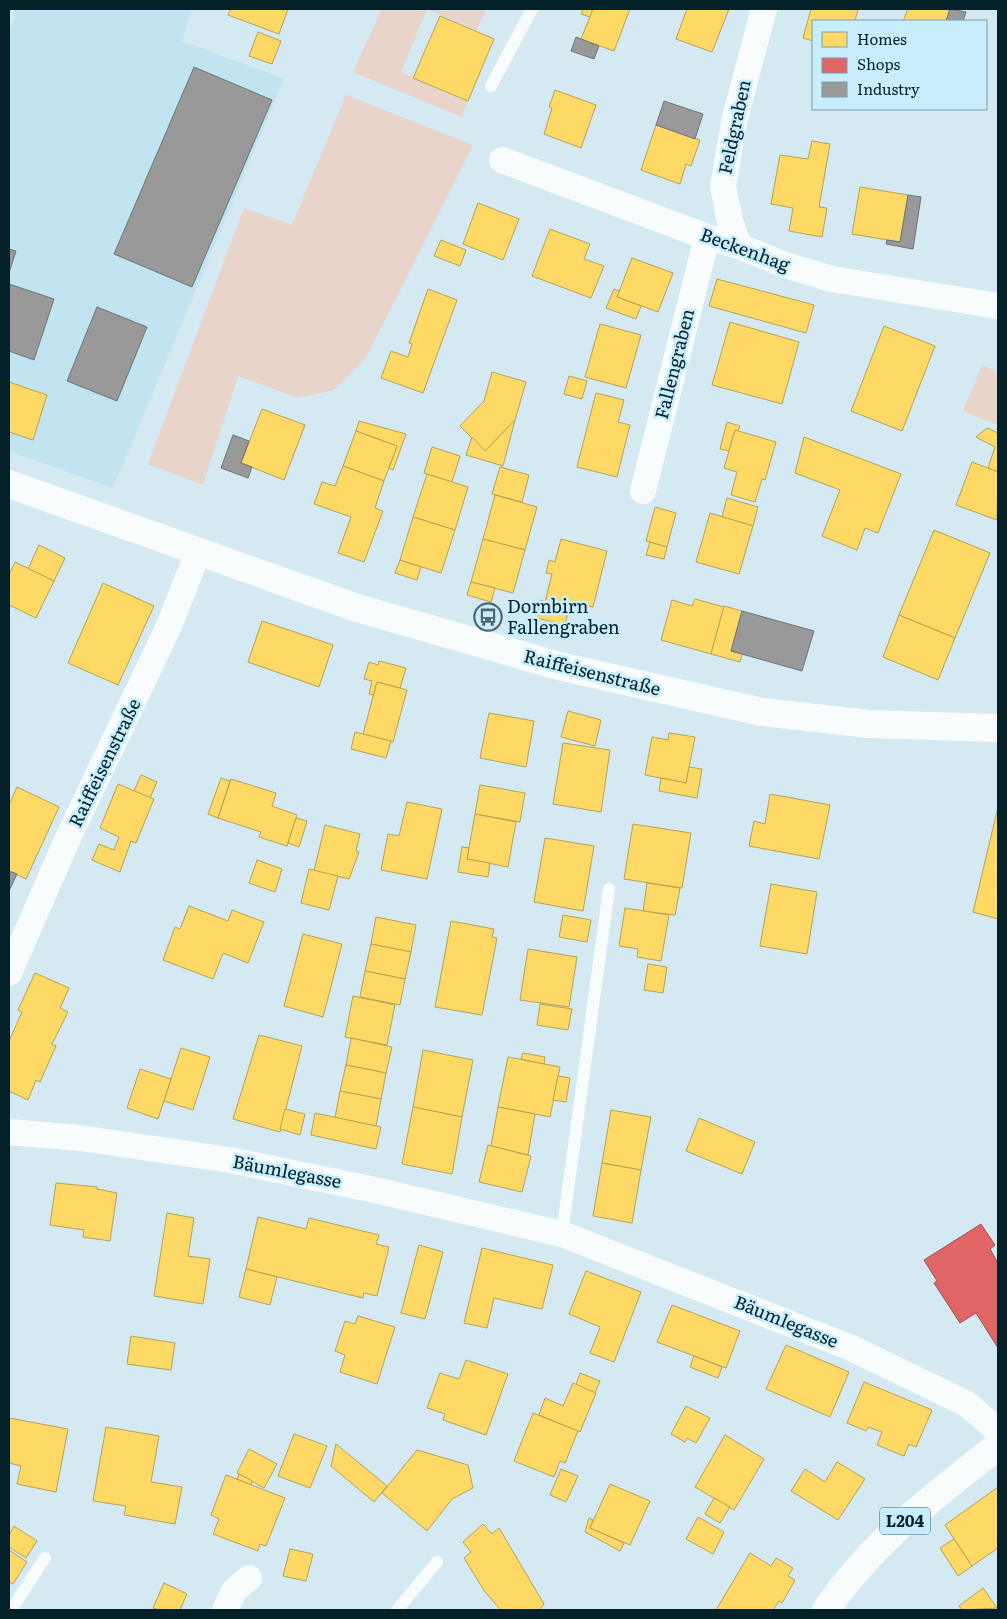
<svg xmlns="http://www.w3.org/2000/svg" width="1007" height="1619" font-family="Literata,serif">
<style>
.built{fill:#c2e3f0}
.green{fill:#e8d4cb}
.homes{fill:#ffd966;stroke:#b4a254}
.shops{fill:#e06666;stroke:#9e5154}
.industry{fill:#999;stroke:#6c7577}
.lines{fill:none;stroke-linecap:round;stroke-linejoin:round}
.service{stroke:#f9fcfd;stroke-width:12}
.minor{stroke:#f9fcfd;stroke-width:26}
.tertiary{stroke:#f9fcfd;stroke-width:28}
.primary{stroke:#f9fcfd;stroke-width:28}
.labels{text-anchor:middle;stroke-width:5;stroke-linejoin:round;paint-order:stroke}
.shield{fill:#c8eefd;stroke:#3f5e69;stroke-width:1}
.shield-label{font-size:16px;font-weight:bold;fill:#042029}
.street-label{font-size:18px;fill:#042029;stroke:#c8eefd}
.poi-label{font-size:18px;fill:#042029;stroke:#c8eefd;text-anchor:start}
</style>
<rect width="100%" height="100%" fill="#d4e9f1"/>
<path class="built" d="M16 9H192L182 41 284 79 113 488 9 451V35Z"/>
<g class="green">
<path d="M382 9H486L476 31 427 9 401 72 468 101 462 117 353 72Z"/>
<path d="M346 95 473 145 366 358 334 390 298 398 238 376 203 485 148 464 244 208 292 225Z"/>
<path d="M982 365 998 372V425L963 411Z"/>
</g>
<g class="homes">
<path d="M231 9H288L279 34 228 15Z"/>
<path d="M583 9H593L590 17 581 14Z"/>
<path d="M593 9H630L614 51 581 39Z"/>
<path d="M687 9H729L712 52 676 39Z"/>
<path d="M811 9H858L855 21H813V41L803 38Z"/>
<path d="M908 9H950L946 21H903Z"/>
<path d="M440 16 494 39 468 101 413 78Z"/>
<path d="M258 32 281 41 272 64 249 56Z"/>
<path d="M555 90 596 105 581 148 544 134 552 108 549 107Z"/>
<path d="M656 125 700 140 691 166 686 164 680 184 641 170Z"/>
<path d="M812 141 830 144 819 207 827 208 822 237 789 231 793 208 771 204 780 155 808 159Z"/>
<path d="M860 187 908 195 900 242 852 234Z"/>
<path d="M478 203 519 219 503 260 463 244Z"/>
<path d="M550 229 590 244 584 259 604 266 591 298 532 276Z"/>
<path d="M441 240 466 250 460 266 434 256Z"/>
<path d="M632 258 673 273 658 312 617 297Z"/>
<path d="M717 279 814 305 806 333 709 306Z"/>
<path d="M428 289 457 300 423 393 381 378 391 351 408 357 412 344 409 343Z"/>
<path d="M614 289 619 291 617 297 641 306 636 319 606 308Z"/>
<path d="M730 322 799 342 782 404 712 385Z"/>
<path d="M600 324 641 335 626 388 585 377Z"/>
<path d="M884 326 935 346 902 431 851 411Z"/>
<path d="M492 372 526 382 515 420 485 451 460 426 484 401Z"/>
<path d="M569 376 587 381 582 399 564 394Z"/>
<path d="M9 382 47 395 33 440 9 432Z"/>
<path d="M596 393 624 400 618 422 630 425 617 477 577 467Z"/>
<path d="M262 409 305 425 284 480 241 463Z"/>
<path d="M515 420 503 466 466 455 472 437 485 451Z"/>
<path d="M359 421 406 434 393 470 389 468 397 446 356 431Z"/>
<path d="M727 422 740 426 738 431 735 430 729 451 720 449Z"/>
<path d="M987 428 998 433V472L988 468 995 447 976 437Z"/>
<path d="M735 430 776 442 765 480 762 479 755 502 731 495 737 472 724 468Z"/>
<path d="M356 431 397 446 384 481 343 466Z"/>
<path d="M804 437 901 474 878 533 865 528 857 550 822 536 840 490 795 473Z"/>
<path d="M432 447 460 456 452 482 424 473Z"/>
<path d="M972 462 998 472 997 520 956 505Z"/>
<path d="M343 466 384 481 375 508 383 511 364 562 338 553 351 517 314 504 322 482 335 486Z"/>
<path d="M500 467 529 475 522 502 492 494Z"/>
<path d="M427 474 468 487 455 530 413 517Z"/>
<path d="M495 495 537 507 525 550 483 539Z"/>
<path d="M727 498 758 507 753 526 722 517Z"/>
<path d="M655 507 676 513 667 547 646 541Z"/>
<path d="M710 513 753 526 739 574 696 562Z"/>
<path d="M413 517 455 530 441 573 400 560Z"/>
<path d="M934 530 990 553 955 638 899 615Z"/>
<path d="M483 539 525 550 513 593 471 582Z"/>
<path d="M561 539 607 551 593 607 577 603 569 607 565 625 537 618 541 600 545 602 552 574 546 573 549 560 555 562Z"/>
<path d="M650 542 667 547 664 559 646 555Z"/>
<path d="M39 545 65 558 54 581 28 569Z"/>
<path d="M400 560 421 567 417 580 395 573Z"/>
<path d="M15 562 54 581 36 618 9 605V575Z"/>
<path d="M471 582 495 588 491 602 467 595Z"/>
<path d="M103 583 154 606 118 685 68 663Z"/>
<path d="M695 599 724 607 711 654 661 640 672 600 692 606Z"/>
<path d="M724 606 742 611 731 651 742 654 740 662 711 654Z"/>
<path d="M899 615 955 638 938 680 883 657Z"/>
<path d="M262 621 333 645 319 687 248 662Z"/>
<path d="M379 661 406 668 400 688 377 682 374 695 369 694 372 681 364 679 369 662 378 665Z"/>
<path d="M377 682 407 690 393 742 363 734Z"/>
<path d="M568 711 601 720 595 746 561 737Z"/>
<path d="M489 713 534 721 526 767 480 758Z"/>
<path d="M355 732 391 741 386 758 351 749Z"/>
<path d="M669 733 695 737 686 783 645 775 652 737 668 740Z"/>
<path d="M563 743 610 750 601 812 553 804Z"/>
<path d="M689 767 702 769 697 798 659 791 661 778 686 783Z"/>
<path d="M141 775 157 782 150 798 134 791Z"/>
<path d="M221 778 230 781 218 818 208 814Z"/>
<path d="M231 779 276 793 272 806 297 815 287 846 259 837 261 832 218 818Z"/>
<path d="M118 784 154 799 136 843 131 841 120 872 92 860 99 844 114 850 119 837 100 828Z"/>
<path d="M480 785 525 793 520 822 475 814Z"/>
<path d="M17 787 59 807 26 879 9 871V805Z"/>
<path d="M770 794 830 805 819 859 749 846 754 821 765 824Z"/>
<path d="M407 802 442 809 427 879 381 870 388 834 399 836Z"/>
<path d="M998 807V919L973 912Z"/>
<path d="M475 814 516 822 508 867 467 859Z"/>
<path d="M296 818 307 821 299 847 288 843Z"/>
<path d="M633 824 691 833 682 888 624 879Z"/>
<path d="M325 825 360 834 356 851 359 852 349 879 314 871Z"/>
<path d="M545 838 594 846 583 911 534 902Z"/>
<path d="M462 847 469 848 467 859 490 863 488 877 458 872Z"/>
<path d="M257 860 282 869 275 892 249 883Z"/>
<path d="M309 869 338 876 329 910 301 903Z"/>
<path d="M647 883 680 888 675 915 643 911Z"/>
<path d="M771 884 817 892 807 954 760 946Z"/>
<path d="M189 906 228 921 232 910 264 922 248 963 223 953 213 979 163 960 175 927 180 929Z"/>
<path d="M625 908 669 915 661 961 637 957 638 949 619 946Z"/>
<path d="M563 915 591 920 587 942 559 937Z"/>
<path d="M376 917 416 925 411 952 371 944Z"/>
<path d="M451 921 494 929 492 937 497 938 482 1015 435 1007Z"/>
<path d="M303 934 342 944 323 1017 284 1006Z"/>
<path d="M371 944 411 952 405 979 365 971Z"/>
<path d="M528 949 577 957 569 1007 520 1000Z"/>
<path d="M648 964 667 967 663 993 644 990Z"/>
<path d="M365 971 405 979 400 1005 360 997Z"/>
<path d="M35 973 69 988 60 1008 68 1012 52 1044 56 1046 40 1082 36 1080 28 1100 9 1091V1041L22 1012 18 1010Z"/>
<path d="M353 996 395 1005 387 1045 345 1037Z"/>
<path d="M540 1004 572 1009 568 1030 537 1025Z"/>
<path d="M259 1035 302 1046 280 1132 233 1119Z"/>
<path d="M351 1038 392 1047 386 1073 346 1065Z"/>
<path d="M181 1048 210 1057 193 1110 164 1101Z"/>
<path d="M423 1050 473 1060 462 1117 413 1107Z"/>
<path d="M523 1053 545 1057 544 1064 521 1059Z"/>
<path d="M508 1057 560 1067 550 1117 498 1107Z"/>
<path d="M346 1065 386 1073 381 1099 340 1091Z"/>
<path d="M140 1069 171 1079 158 1119 127 1108Z"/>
<path d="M558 1076 570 1078 566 1102 553 1100Z"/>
<path d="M340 1091 381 1099 376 1126 335 1118Z"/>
<path d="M413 1107 462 1117 452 1174 402 1164Z"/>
<path d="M498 1107 535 1114 528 1155 491 1146Z"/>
<path d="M285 1109 305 1114 300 1135 280 1129Z"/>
<path d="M611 1110 651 1117 641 1170 602 1163Z"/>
<path d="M315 1113 381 1127 376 1149 311 1135Z"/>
<path d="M699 1118 755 1142 742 1174 686 1151Z"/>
<path d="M488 1145 531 1156 522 1192 479 1182Z"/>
<path d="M602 1163 641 1170 632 1223 593 1216Z"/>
<path d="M56 1183 97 1187V1189L117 1193 110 1241 83 1237 84 1230 50 1225Z"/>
<path d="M167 1213 194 1218 188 1256 210 1259 203 1304 154 1296Z"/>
<path d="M258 1217 306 1229 309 1218 379 1235 376 1244 389 1247 377 1296 364 1293 363 1298 246 1269Z"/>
<path d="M419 1245 443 1252 425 1319 401 1313Z"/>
<path d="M482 1248 553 1265 542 1309 494 1298 487 1328 464 1323Z"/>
<path d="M246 1269 277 1277 270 1305 239 1297Z"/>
<path d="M586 1271 641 1292 614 1362 590 1353 600 1327 569 1314Z"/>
<path d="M672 1305 740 1331 726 1368 657 1342Z"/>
<path d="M358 1316 395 1327 377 1384 340 1372 345 1355 335 1351 345 1321 355 1324Z"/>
<path d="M131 1336 175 1343 171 1370 127 1364Z"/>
<path d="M786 1345 849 1372 830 1417 766 1389Z"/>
<path d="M694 1356 722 1367 718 1378 690 1367Z"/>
<path d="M466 1360 508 1374 486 1435 443 1420 445 1414 427 1408 440 1373 459 1379Z"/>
<path d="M580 1373 600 1381 595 1393 576 1385Z"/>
<path d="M864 1382 932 1410 916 1447 909 1444 904 1456 877 1445 882 1432 868 1427 866 1431 847 1423Z"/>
<path d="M573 1383 596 1393 580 1432 539 1415 545 1398 563 1406Z"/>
<path d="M686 1406 710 1418 696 1443 687 1438 685 1442 671 1434Z"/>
<path d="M533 1413 578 1431 565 1463 560 1461 554 1477 514 1461Z"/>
<path d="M9 1418 68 1429 56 1492 17 1484 21 1466 9 1463Z"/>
<path d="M106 1427 159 1436 151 1482 182 1487 175 1524 124 1515 126 1506 93 1501Z"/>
<path d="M294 1434 327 1446 310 1488 278 1476Z"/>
<path d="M725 1435 764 1459 734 1510 695 1487Z"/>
<path d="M336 1444 387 1486 374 1502 331 1466Z"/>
<path d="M249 1449 277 1464 264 1488 237 1473Z"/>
<path d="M417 1450 468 1465 473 1488 452 1499 427 1531 382 1493Z"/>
<path d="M837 1462 865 1479 838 1520 791 1491 805 1469 825 1482Z"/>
<path d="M561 1469 578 1476 566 1502 550 1495Z"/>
<path d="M239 1474 252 1481 251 1485 237 1479Z"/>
<path d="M226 1475 285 1498 266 1546 260 1544 258 1551 213 1534 219 1519 211 1515Z"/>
<path d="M610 1484 650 1501 630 1545 590 1528Z"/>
<path d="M998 1487V1548L972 1566 945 1525Z"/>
<path d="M714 1498 730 1507 720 1523 705 1514Z"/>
<path d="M698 1517 724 1532 713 1554 686 1539Z"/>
<path d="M589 1518 593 1520 590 1528 624 1543 620 1551 585 1532Z"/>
<path d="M483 1524 492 1534 499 1528 544 1604 539 1610H501L485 1592 464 1558 471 1552 463 1542Z"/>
<path d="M14 1526 37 1541 26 1558 9 1547V1535Z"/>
<path d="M954 1539 972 1566 958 1576 940 1548Z"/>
<path d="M290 1549 313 1554 306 1581 283 1576Z"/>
<path d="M9 1550 27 1562 13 1584 9 1582Z"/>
<path d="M750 1553 771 1566 776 1558 793 1568 788 1576 795 1580 782 1603 779 1601 773 1610H716Z"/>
<path d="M164 1583 187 1594 180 1610H159L153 1608Z"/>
<path d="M983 1588 997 1608 962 1610 959 1606Z"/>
</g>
<path class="shops" d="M981 1224 995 1245 990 1249 998 1263V1348L976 1313 960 1323 934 1283 937 1281 924 1260Z"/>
<g class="industry">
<path d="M950 9 966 12 963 21H946Z"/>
<path d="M576 37 599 46 594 59 571 51Z"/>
<path d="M194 67 272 100 192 287 114 254Z"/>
<path d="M664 101 703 114 695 139 656 125Z"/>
<path d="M908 195 921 197 913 249 886 244 887 240 900 242Z"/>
<path d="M9 249 16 251 9 273Z"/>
<path d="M9 284 54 299 34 360 9 351Z"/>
<path d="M97 307 147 327 117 401 67 381Z"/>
<path d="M233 435 249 441 241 463 252 467 248 478 221 468Z"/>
<path d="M742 611 814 631 802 671 731 651Z"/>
<path d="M9 871 17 874 9 891Z"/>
</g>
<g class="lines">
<g class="service">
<path d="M491 86 532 9"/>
<path d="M562 1234 609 889"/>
<path d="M11 1610 45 1558"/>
<path d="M397 1610 437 1562"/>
</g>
<g class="minor">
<path d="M502 160 707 237 739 246 785 265 832 279 998 306"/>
<path d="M739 246 730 221 723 186 735 118 764 9"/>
<path d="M643 491 707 237"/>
<path d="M9 973 68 838 169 626 198 552"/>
<path d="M9 1132 80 1138 230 1160 375 1190 562 1234 849 1347 967 1404 998 1431"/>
<path d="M225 1610 234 1591 249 1578"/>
</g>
<path class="tertiary" d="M9 484 357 608 559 666 762 712 869 724 998 728"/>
<path class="primary" d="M826 1610C871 1543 935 1495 998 1446"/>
</g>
<defs>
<g id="bus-ring" transform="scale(1.4375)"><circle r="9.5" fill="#c8eefd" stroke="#4d666f" stroke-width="1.5"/><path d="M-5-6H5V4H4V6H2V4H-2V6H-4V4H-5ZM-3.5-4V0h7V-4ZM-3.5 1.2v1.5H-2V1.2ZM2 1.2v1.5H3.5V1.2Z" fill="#4d666f"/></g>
</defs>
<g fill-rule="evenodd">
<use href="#bus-ring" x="488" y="617"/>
</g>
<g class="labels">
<rect class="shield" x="880" y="1507.5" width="50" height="27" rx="4"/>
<g class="shield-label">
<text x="905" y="1527">L204</text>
</g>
<g class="street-label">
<text transform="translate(735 127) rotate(-78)" y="6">Feldgraben</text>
<text transform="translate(745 250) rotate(20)" y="6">Beckenhag</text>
<text transform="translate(675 364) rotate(-76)" y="6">Fallengraben</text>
<text transform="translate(592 673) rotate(14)" y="6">Raiffeisenstraße</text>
<text transform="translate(105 763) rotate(-64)" y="6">Raiffeisenstraße</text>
<text transform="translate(287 1172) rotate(11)" y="6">Bäumlegasse</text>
<text transform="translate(786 1322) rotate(22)" y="6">Bäumlegasse</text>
</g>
<g class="poi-label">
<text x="507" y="613">Dornbirn<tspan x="507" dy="21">Fallengraben</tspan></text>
</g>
</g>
<rect width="1007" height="1619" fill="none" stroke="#042029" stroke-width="20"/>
<rect x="812" y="20" width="175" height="90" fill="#c8eefd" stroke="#7a9ca8"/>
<rect x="822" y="32" width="25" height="15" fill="#ffd966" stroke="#7a9ca8"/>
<text x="857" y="45" font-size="15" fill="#042029">Homes</text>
<rect x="822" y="58" width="25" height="15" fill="#e06666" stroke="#7a9ca8"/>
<text x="857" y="70" font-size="15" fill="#042029">Shops</text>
<rect x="822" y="82" width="25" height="15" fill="#999999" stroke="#7a9ca8"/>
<text x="857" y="95" font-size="15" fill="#042029">Industry</text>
</svg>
